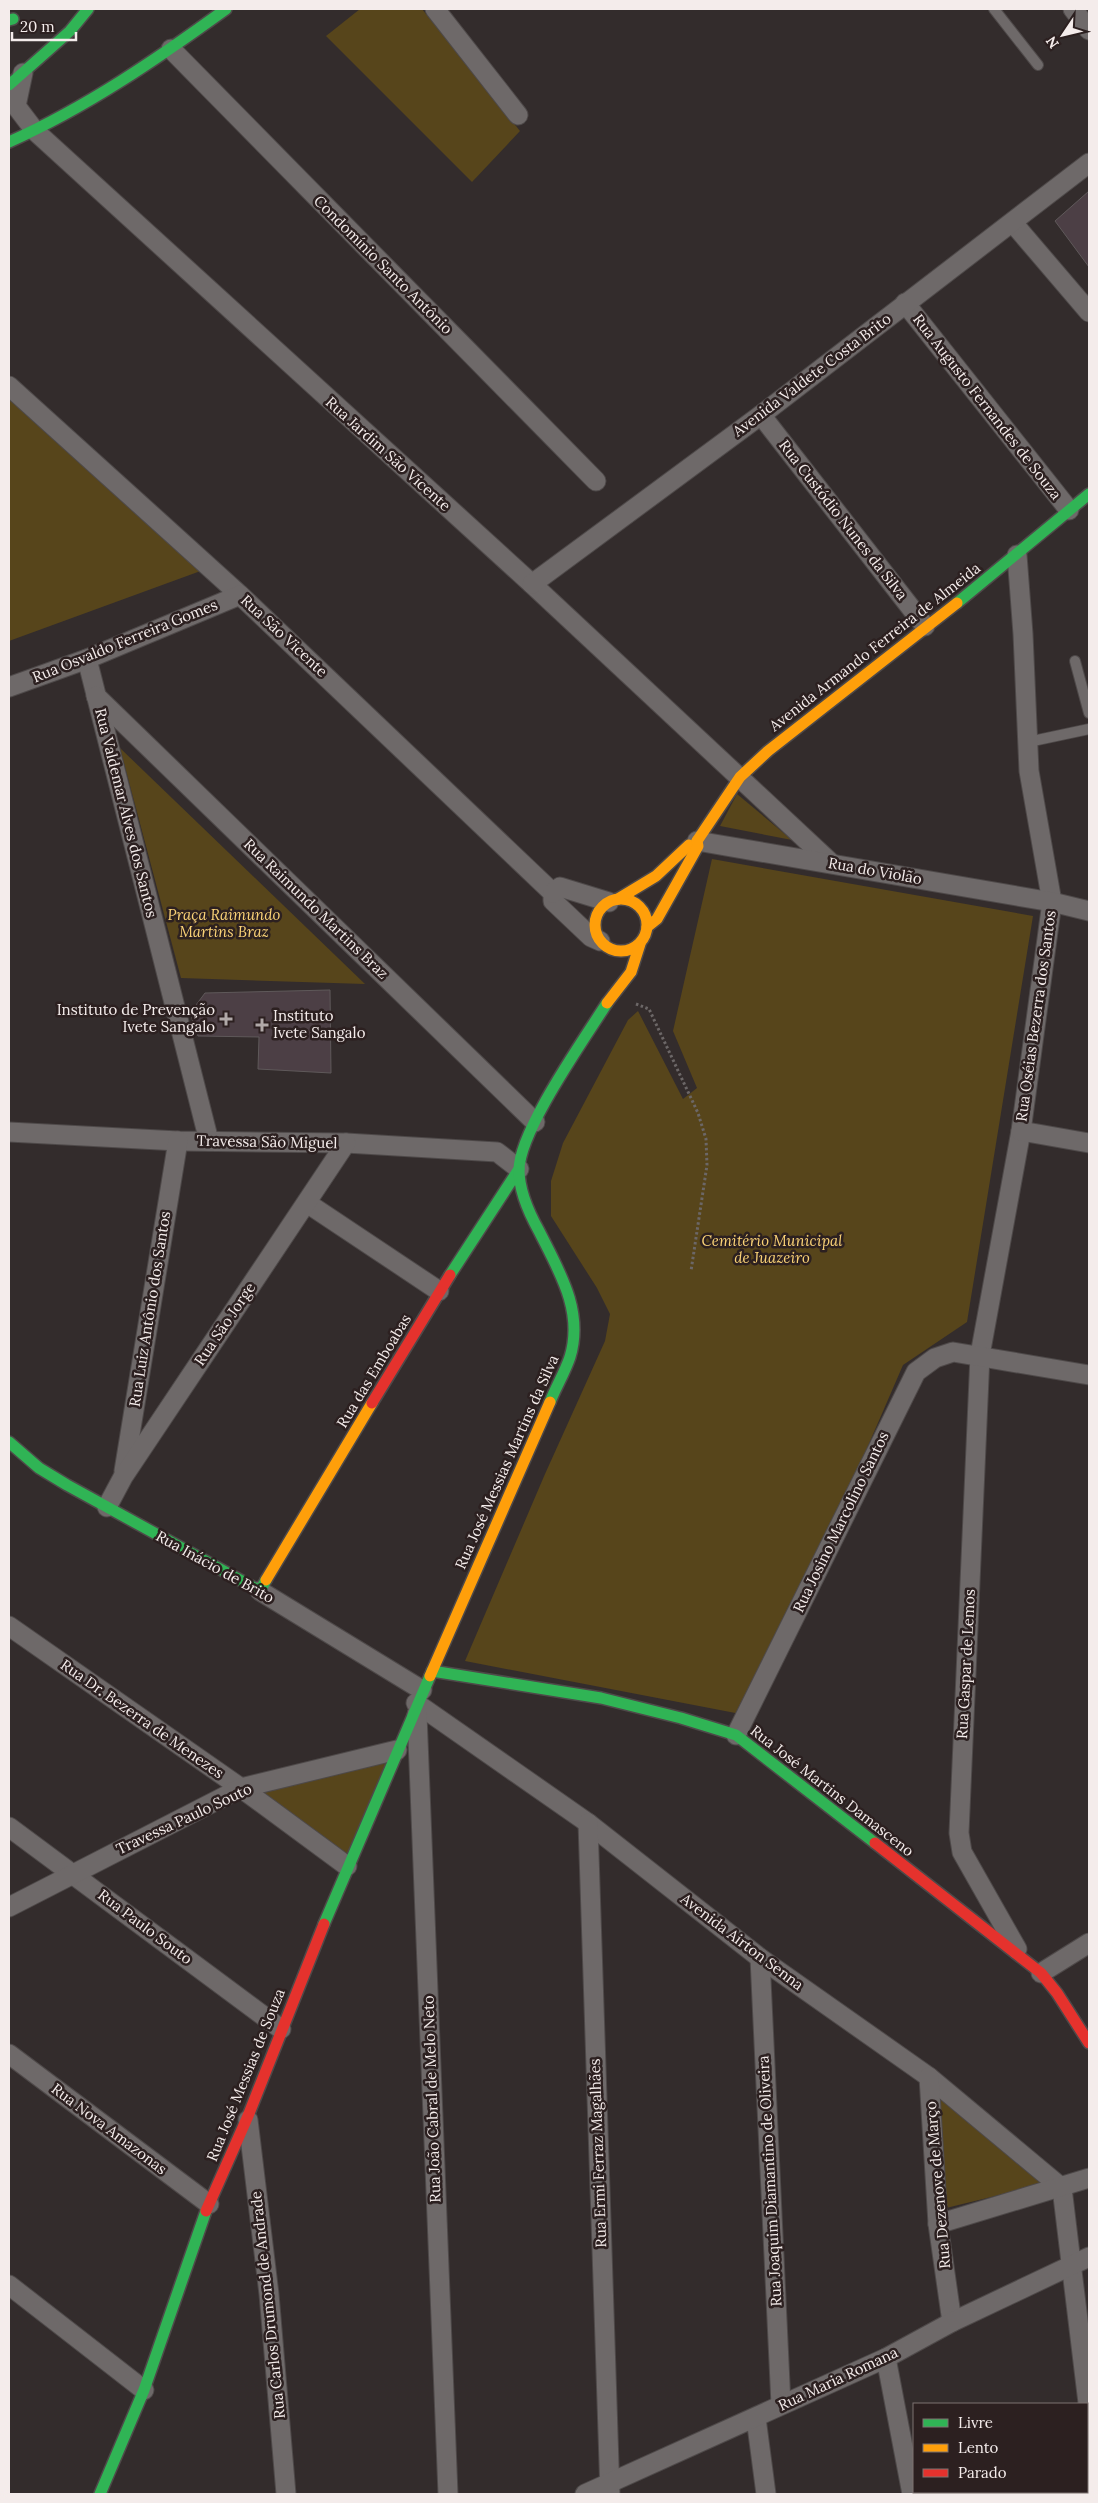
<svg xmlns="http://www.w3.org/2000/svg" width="1098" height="2503" font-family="Lora,serif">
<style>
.green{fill:#57451b}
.building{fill:#4c3f45;stroke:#5f595a}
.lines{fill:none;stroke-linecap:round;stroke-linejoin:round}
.lane-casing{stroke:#4e4949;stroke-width:12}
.street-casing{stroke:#4e4949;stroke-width:21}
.fast-casing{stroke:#4e4949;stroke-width:14}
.slow-casing{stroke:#4e4949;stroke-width:14}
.jam-casing{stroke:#4e4949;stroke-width:14}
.path{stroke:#6c6767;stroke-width:3;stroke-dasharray:2.5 2.5;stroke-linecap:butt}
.lane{stroke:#6e6969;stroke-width:10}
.street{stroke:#6e6969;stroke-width:19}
.fast{stroke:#30b455;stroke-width:11}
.slow{stroke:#ff9f0a;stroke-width:11}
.jam{stroke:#e5322d;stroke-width:11}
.poi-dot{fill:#b0a9a8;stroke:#2c2020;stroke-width:2}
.labels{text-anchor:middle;stroke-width:5;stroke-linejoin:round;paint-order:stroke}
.street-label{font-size:15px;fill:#f4eceb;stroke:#2c2020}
.park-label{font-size:15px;font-style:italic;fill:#fbd377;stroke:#2c2020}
.poi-label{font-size:15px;fill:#f4eceb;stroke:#2c2020;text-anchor:end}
</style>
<rect width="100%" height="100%" fill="#332c2c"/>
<g class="green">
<path d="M360 9H422L520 131 472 182 326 36Z"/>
<path d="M9 391 206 569 9 641Z"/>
<path d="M120 748 365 984 181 978Z"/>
<path d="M737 794 792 840 720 826Z"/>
<path d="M712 859 1033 916 967 1322 903 1365 751 1716 465 1661 545 1474 605 1341 610 1314 597 1288 551 1216V1181L563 1143 628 1020 638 1011 683 1099 697 1088 673 1031Z"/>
<path d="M397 1750 347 1866 241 1788Z"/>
<path d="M936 2086 1045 2184 946 2208Z"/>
</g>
<g class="building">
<path d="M1089 191V267L1055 221Z"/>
<path d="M330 990 331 1073 258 1069 259 1037 198 1036 190 1013 205 993Z"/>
</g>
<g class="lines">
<g class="lane-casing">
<g id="lane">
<path d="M994 9 1038 65"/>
<path d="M1075 661 1089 713"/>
<path d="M1028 742 1089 729"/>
</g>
</g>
<g class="street-casing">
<g id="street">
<path d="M435 9 518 115"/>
<path d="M1073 9 1089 30"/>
<path d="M171 49 596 481"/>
<path d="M23 73 16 106 35 131 532 584 831 863"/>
<path d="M1013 223 1089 312"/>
<path d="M905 303 1069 510"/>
<path d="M9 386 240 595 553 893V901L591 937 600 941"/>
<path d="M761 415 925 626"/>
<path d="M1017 555 1023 634 1029 771 1052 902 1021 1131 980 1355 959 1833 962 1852 1017 1949"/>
<path d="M532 584 761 415 1089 163"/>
<path d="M87 659 209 1141"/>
<path d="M9 687 87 659 240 595"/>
<path d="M96 696 535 1122"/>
<path d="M697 841 1052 902 1089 911"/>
<path d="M553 893 560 887 609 902"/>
<path d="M1021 1131 1089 1143"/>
<path d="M9 1132 178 1141 346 1143 497 1152 519 1169"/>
<path d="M307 1203 439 1291"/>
<path d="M124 1471 178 1141"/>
<path d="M107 1507 123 1477 346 1143"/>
<path d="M260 1591 422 1690"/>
<path d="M9 1626 241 1788 347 1866"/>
<path d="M416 1703 588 1823 760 1958 929 2077 1062 2188"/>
<path d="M417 1714 448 2494"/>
<path d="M736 1735 916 1372 935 1358 953 1352 1089 1375"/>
<path d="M588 1823 610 2494"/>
<path d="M9 1827 281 2029"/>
<path d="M9 1907 241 1788 397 1750"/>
<path d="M760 1958 781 2405"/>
<path d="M1041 1973 1089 1943"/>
<path d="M9 2054 209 2204"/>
<path d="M929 2077 938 2224 952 2322"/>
<path d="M248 2120 269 2294 286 2494"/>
<path d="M1062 2188 1089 2411"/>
<path d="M938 2224 1089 2178"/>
<path d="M9 2285 144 2390"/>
<path d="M886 2358 912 2494"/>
<path d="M756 2418 766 2494"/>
<path d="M585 2494 886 2358 952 2322 1089 2257"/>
</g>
</g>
<g class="fast-casing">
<g id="fast">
<path d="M9 20 13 19"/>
<path d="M9 85 70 31 88 9"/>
<path d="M9 142C87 107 157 59 226 9"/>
<path d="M957 603 1089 494"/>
<path d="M450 1275 519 1169"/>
<path d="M550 1402C556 1387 565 1372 570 1357 584 1311 559 1271 539 1231 529 1213 519 1191 519 1170 519 1131 585 1038 607 1003"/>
<path d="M9 1442 39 1468 67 1485 260 1591 266 1580"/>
<path d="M432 1671 601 1698 681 1718 736 1735 875 1843"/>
<path d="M324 1924 430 1676"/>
<path d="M100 2494 144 2390 206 2211"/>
</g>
</g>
<g class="slow-casing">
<g id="slow">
<path d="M697 841 740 777 768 751 957 603"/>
<circle cx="621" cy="925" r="26"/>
<path d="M618 899 656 876 689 845"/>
<path d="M647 927 657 919 698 846 697 841"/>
<path d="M607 1003 631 972 640 944"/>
<path d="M266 1580 372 1403"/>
<path d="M430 1676 550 1402"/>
</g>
</g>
<g class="jam-casing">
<g id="jam">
<path d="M372 1403 450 1275"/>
<path d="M875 1843 1041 1973 1057 1993 1089 2043"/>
<path d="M206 2211 248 2116 324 1924"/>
</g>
</g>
<path class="path" d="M636 1004 649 1009 698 1113 706 1139 707 1165 691 1271"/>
<use href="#lane" class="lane"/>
<use href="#street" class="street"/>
<use href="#fast" class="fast"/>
<use href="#slow" class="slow"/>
<use href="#jam" class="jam"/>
</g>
<g class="poi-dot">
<path d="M223.5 1011.5h5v5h5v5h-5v5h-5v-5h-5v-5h5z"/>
<path d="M259.5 1017.5h5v5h5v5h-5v5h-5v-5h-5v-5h5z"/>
</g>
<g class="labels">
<g class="street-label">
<text transform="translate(383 265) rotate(45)" y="5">Condomínio Santo Antônio</text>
<text transform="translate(812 375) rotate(-37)" y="5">Avenida Valdete Costa Brito</text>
<text transform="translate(987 407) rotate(52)" y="5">Rua Augusto Fernandes de Souza</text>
<text transform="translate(388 454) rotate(42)" y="5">Rua Jardim São Vicente</text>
<text transform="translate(843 520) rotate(52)" y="5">Rua Custódio Nunes da Silva</text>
<text transform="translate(284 636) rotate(43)" y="5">Rua São Vicente</text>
<text transform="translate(125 641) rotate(-22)" y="5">Rua Osvaldo Ferreira Gomes</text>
<text transform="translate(875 647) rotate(-38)" y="5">Avenida Armando Ferreira de Almeida</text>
<text transform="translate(126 813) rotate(76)" y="5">Rua Valdemar Alves dos Santos</text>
<text transform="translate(875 871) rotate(10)" y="5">Rua do Violão</text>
<text transform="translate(316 909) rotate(44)" y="5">Rua Raimundo Martins Braz</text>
<text transform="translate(1036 1016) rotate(-82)" y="5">Rua Oséias Bezerra dos Santos</text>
<text transform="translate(267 1142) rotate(1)" y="5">Travessa São Miguel</text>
<text transform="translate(150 1309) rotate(-81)" y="5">Rua Luiz Antônio dos Santos</text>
<text transform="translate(225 1324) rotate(-56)" y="5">Rua São Jorge</text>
<text transform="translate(374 1371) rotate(-59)" y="5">Rua das Emboabas</text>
<text transform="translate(507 1462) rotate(-66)" y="5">Rua José Messias Martins da Silva</text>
<text transform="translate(841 1522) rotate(-64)" y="5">Rua Josino Marcolino Santos</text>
<text transform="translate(215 1567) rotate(29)" y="5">Rua Inácio de Brito</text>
<text transform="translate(966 1664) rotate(-87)" y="5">Rua Gaspar de Lemos</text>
<text transform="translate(142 1719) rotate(35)" y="5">Rua Dr. Bezerra de Menezes</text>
<text transform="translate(832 1791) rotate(38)" y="5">Rua José Martins Damasceno</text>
<text transform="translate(184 1819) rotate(-25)" y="5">Travessa Paulo Souto</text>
<text transform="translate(145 1927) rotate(37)" y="5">Rua Paulo Souto</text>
<text transform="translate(742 1942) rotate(37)" y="5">Avenida Airton Senna</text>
<text transform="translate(246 2075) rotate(-68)" y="5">Rua José Messias de Souza</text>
<text transform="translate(432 2099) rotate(-92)" y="5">Rua João Cabral de Melo Neto</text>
<text transform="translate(109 2129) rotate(37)" y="5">Rua Nova Amazonas</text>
<text transform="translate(598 2153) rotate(-92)" y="5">Rua Ermi Ferraz Magalhães</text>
<text transform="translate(770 2181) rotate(-93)" y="5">Rua Joaquim Diamantino de Oliveira</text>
<text transform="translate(938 2185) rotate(-95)" y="5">Rua Dezenove de Março</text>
<text transform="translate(268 2305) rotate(-96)" y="5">Rua Carlos Drumond de Andrade</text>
<text transform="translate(838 2379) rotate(-25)" y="5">Rua Maria Romana</text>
</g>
<g class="park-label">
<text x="224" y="920">Praça Raimundo<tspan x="224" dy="17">Martins Braz</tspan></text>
<text x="772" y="1246">Cemitério Municipal<tspan x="772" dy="17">de Juazeiro</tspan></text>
</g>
<g class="poi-label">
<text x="215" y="1015">Instituto de Prevenção<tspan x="215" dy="17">Ivete Sangalo</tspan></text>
<text x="273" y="1021" text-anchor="start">Instituto<tspan x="273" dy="17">Ivete Sangalo</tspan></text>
</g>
</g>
<rect width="1098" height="2503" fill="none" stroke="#f4eceb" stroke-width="20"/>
<rect x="913" y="2403" width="175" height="90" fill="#2c2020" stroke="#7c7271"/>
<rect x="923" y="2419" width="25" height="8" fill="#30b455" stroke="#7c7271"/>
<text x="958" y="2428" font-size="15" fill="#f4eceb">Livre</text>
<rect x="923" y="2444" width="25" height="8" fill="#ff9f0a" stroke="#7c7271"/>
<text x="958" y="2453" font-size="15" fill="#f4eceb">Lento</text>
<rect x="923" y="2469" width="25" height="8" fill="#e5322d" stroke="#7c7271"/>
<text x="958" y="2478" font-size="15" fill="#f4eceb">Parado</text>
<g transform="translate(1063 35) rotate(235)" stroke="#2c2020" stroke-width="4" paint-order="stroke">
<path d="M0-4L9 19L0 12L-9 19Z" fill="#f4eceb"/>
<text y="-8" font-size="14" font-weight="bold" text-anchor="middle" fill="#f4eceb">N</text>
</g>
<path d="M12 32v8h64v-8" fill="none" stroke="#f4eceb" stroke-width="2.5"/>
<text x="20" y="32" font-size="15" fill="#f4eceb" stroke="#2c2020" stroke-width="4" paint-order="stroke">20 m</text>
</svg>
